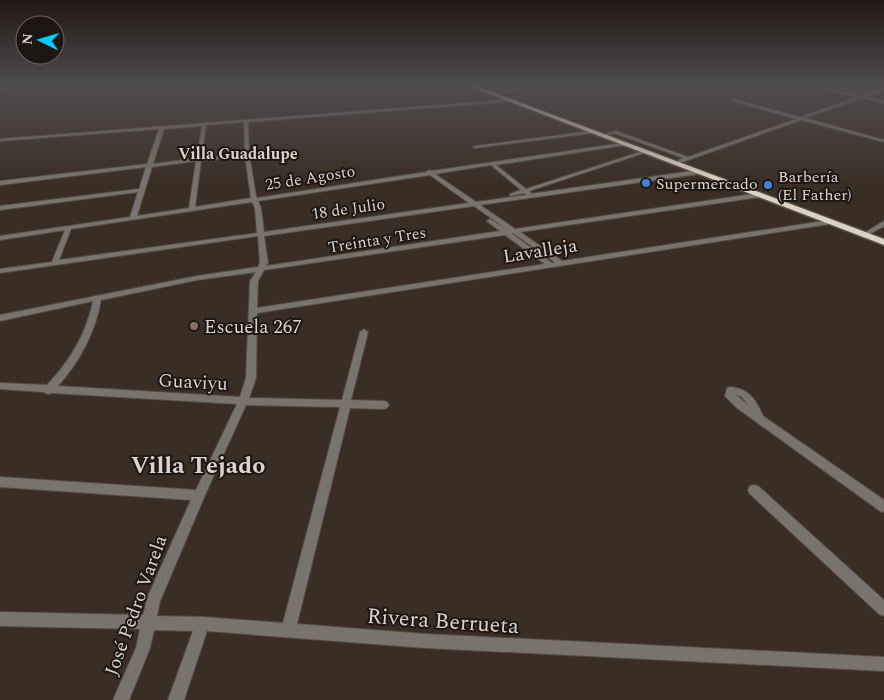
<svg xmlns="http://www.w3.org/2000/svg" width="884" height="700" font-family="Spectral,serif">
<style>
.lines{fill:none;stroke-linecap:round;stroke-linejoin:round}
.minor-casing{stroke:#574c42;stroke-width:2}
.highway-casing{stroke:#574c42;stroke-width:3}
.minor{fill:#78746d;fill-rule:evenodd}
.highway{fill:#dbd2c1;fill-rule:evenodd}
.shop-dot{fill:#3f7fe0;stroke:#1d1713;stroke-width:2}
.education-dot{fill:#8d6e63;stroke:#1d1713;stroke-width:2}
.labels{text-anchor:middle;stroke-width:4;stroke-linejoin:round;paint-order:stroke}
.far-neighbourhood-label{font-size:16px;font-weight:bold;fill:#dbd3cd;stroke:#1d1713}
.far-poi-label{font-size:16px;fill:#dbd3cd;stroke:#1d1713;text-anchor:start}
.far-street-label{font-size:16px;fill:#dbd3cd;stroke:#1d1713}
.street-label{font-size:19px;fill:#dbd3cd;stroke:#1d1713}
.poi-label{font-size:19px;fill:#dbd3cd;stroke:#1d1713;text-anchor:start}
.near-street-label{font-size:22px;fill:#dbd3cd;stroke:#1d1713}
.near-neighbourhood-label{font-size:24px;font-weight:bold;fill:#dbd3cd;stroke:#1d1713}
</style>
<rect width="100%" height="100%" fill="#3a2e24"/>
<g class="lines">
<g class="minor-casing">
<g id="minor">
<path d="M10 85H14L0 91V89Z"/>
<path d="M489 85H494L502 88 500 89Z"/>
<path d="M535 85H541L498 94 496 93Z"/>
<path d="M806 85H811L861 96 884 88V90L866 97 884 101V103L862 98 805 118 884 140V142L801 120 680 163 677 161 683 158 614 133 607 135 605 134 616 131 688 157 796 119 732 101V99L801 117 857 97Z"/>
<path d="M515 99 516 101 248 122 249 154 256 196 257 198 426 172 429 170 431 171 623 143 625 144V145L496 165 526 189 643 151 647 152 529 191 531 193 530 194 699 170 702 172 699 174 480 205 515 229 760 193 763 195 760 197 520 232 562 261 830 220 833 222 830 224 257 313 256 378 249 398 342 400 360 332 364 329 368 332 351 400 384 401 387 402 389 405 387 408 384 409 350 408 297 624 426 634 884 657V671L426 648 207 631 184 700H168L193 631 154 630 150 648 129 700H113L136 648 140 629 0 626V612L143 615 148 596 191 500 0 487V477L196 490 237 404 52 393 48 394 44 392 0 389V383L47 385C70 361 86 335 93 301L0 321V315L197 276 258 267 260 263 258 236 0 273V269L52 262 65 230 0 240V236L130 217 138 192 0 210V206L139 189 146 167 0 185V181L147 164 159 129 0 141V139ZM244 122 245 153 202 158 206 125ZM202 126 197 158 153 164 164 129ZM245 156 251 198 195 207 201 161ZM196 161 189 208 137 216 152 167ZM491 165 521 190 510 194V196L524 193 527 195 476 202 435 174ZM430 175 469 203 264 232 261 208 258 201ZM252 202 255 208 257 233 59 260 71 229ZM474 206 508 230 490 219 487 221 488 222 500 231 266 266 268 263 264 236ZM513 233 555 262 552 263 512 234ZM505 235 545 264 257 308 258 281 264 270ZM256 272 250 281 246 378 240 397 58 386C80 361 95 333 101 300L197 280ZM246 405 340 407 283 623 203 617 157 616 160 601 205 495Z"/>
<path d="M592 131 594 133 475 148 473 147 475 146Z"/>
<path d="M884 221V226L866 236H862L861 235Z"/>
<path d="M730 387C749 388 756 400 763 416L884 500V512L880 511 737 408 725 396 727 388ZM735 394 742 397 749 406Z"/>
<path d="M754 485 758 486 884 600V616L879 614 750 494 748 490 750 486Z"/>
</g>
</g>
<g class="highway-casing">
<path id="highway" d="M466 85H473L884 239V245Z"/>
</g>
<use href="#minor" class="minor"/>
<use href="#highway" class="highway"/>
</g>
<linearGradient id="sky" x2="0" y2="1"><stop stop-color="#201914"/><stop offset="0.46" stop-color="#4f4c50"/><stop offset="1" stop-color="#4f4c50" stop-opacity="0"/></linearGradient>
<rect width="884" height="183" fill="url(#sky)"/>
<g class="shop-dot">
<circle cx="646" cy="183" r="5"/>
<circle cx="768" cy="185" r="5"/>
</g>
<circle class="education-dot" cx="194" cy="326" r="5"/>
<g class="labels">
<g class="far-neighbourhood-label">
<text x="238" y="159">Villa Guadalupe</text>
</g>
<g class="far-poi-label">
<text x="778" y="182">Barbería<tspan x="778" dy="18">(El Father)</tspan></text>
<text x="656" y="189">Supermercado</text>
</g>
<g class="far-street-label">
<text transform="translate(310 177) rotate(-9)" y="6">25 de Agosto</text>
<text transform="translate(348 208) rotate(-8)" y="6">18 de Julio</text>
<text transform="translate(377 239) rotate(-9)" y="6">Treinta y Tres</text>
</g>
<g class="street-label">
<text transform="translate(540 250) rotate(-9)" y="7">Lavalleja</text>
<text transform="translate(193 381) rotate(3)" y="7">Guaviyu</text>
<text transform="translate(135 605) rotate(-70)" y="7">José Pedro Varela</text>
</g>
<g class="poi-label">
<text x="204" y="333">Escuela 267</text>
</g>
<g class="near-street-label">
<text transform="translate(443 620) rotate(4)" y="8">Rivera Berrueta</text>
</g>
<g class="near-neighbourhood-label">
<text x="198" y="473">Villa Tejado</text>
</g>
</g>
<g transform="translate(40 40) rotate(275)"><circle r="24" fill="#1d1713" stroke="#69625d"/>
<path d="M0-4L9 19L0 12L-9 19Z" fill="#04cbf9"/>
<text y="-8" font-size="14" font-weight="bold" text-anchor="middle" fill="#dbd3cd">N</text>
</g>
</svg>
